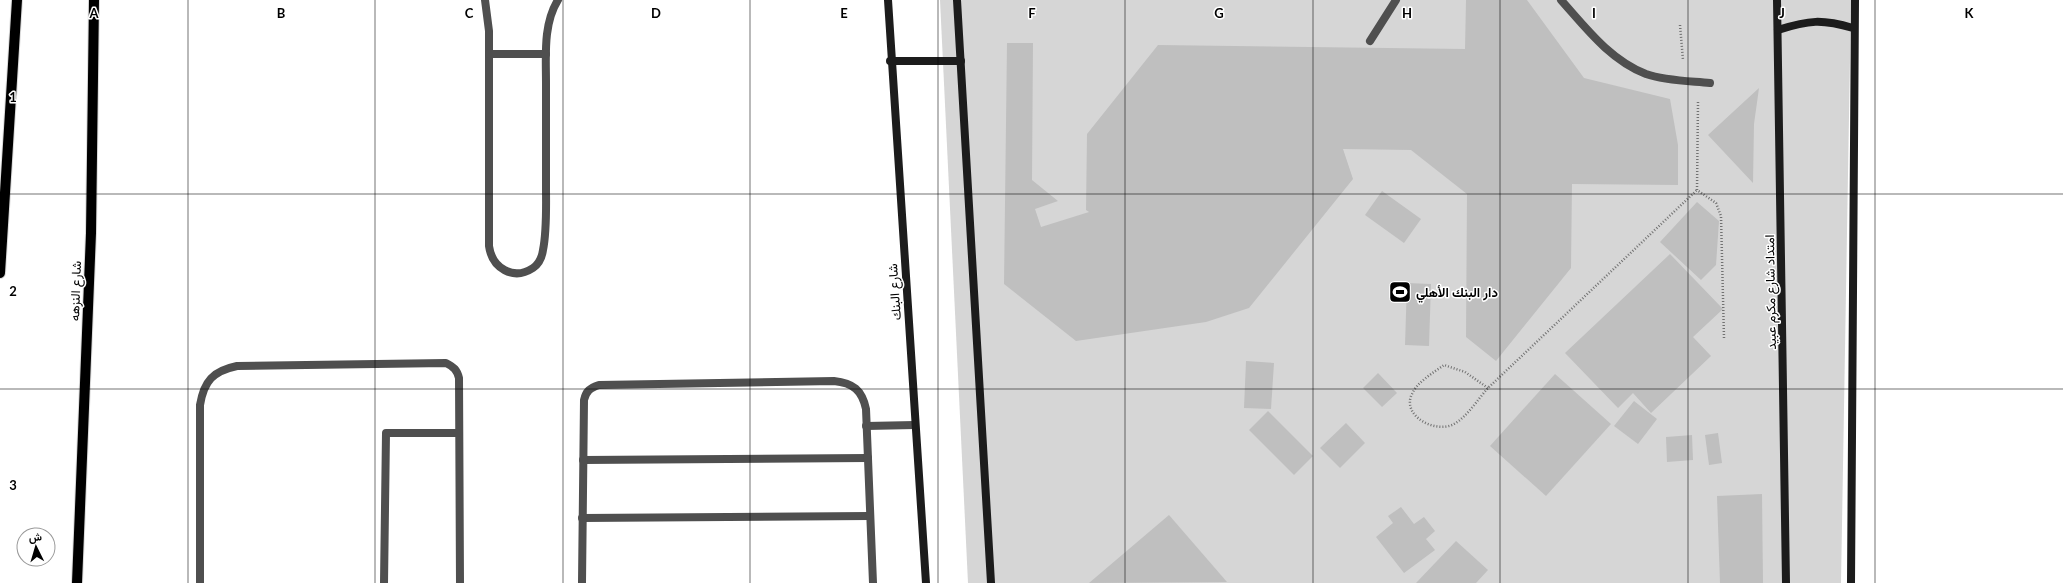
<svg xmlns="http://www.w3.org/2000/svg" width="2063" height="583" font-family="Lato,Vazirmatn,sans-serif">
<style>
.green{fill:#d6d6d6}
.building{fill:#bfbfbf}
.lines{fill:none;stroke-linecap:round;stroke-linejoin:round}
.primary-casing{stroke:#dbdbdb;stroke-width:12}
.path{stroke:#717171;stroke-width:2.5;stroke-dasharray:1 2;stroke-linecap:butt}
.lane{stroke:#4f4f4f;stroke-width:8}
.secondary{stroke:#1c1c1c;stroke-width:8}
.primary{stroke:#000;stroke-width:10}
.grid{fill:none;stroke:#000;stroke-width:1;stroke-opacity:0.55}
.labels{text-anchor:middle;stroke-width:3;stroke-linejoin:round;paint-order:stroke}
.street-label{font-size:13px;fill:#000;stroke:#fff}
.poi-label{font-size:13px;font-weight:bold;fill:#000;stroke:#fff;text-anchor:start}
.grid-label{font-size:13px;text-anchor:middle;font-weight:bold;fill:#000;stroke:#fff;stroke-width:3;stroke-linejoin:round;paint-order:stroke}
</style>
<rect width="100%" height="100%" fill="#fff"/>
<path class="green" d="M940 0H1851L1841 583H968Z"/>
<g class="building">
<path d="M1466 0H1527L1584 78 1670 99 1678 145V185L1572 184 1571 268 1496 361 1466 337 1467 194 1411 150 1343 149 1353 179 1249 308 1206 322 1076 341 1004 284 1007 43H1033L1032 180 1058 201 1035 209 1041 227 1089 212 1086 210 1087 134 1158 45 1465 49Z"/>
<path d="M1759 88 1754 124 1753 183 1708 135Z"/>
<path d="M1382 191 1421 219 1404 243 1365 215Z"/>
<path d="M1697 202 1719 221 1716 265 1701 280 1660 242Z"/>
<path d="M1670 254 1723 309 1693 337 1711 356 1651 413 1633 393 1618 408 1565 353Z"/>
<path d="M1407 283 1431 284 1429 346 1405 345Z"/>
<path d="M1246 361 1274 363 1271 409 1244 408Z"/>
<path d="M1378 373 1397 393 1382 407 1363 388Z"/>
<path d="M1555 374 1611 424 1546 496 1490 446Z"/>
<path d="M1634 401 1657 419 1638 444 1614 426Z"/>
<path d="M1268 411 1313 456 1294 475 1249 430Z"/>
<path d="M1346 423 1365 443 1340 468 1320 448Z"/>
<path d="M1718 433 1722 463 1709 465 1705 435Z"/>
<path d="M1692 435 1693 460 1667 462 1666 437Z"/>
<path d="M1762 494 1763 583H1720L1717 496Z"/>
<path d="M1401 507 1414 524 1424 517 1435 531 1426 539 1435 550 1404 573 1376 537 1393 523 1388 516Z"/>
<path d="M1169 515 1227 582 1089 583Z"/>
<path d="M1456 541 1488 570 1476 583H1416Z"/>
</g>
<g class="lines">
<g class="primary-casing">
<g id="primary">
<path d="M0 273 17 0"/>
<path d="M77 583 91 233 94 0"/>
</g>
</g>
<g class="path">
<path d="M1680 25 1683 60"/>
<path d="M1698 102 1697 190 1716 203 1721 216 1724 338"/>
<path d="M1488 388 1465 372 1444 365C1433 373 1417 382 1412 394 1401 416 1436 434 1454 424 1467 417 1478 399 1488 388L1697 190"/>
</g>
<g class="lane">
<path d="M485 0 489 31V246C492 268 513 281 533 268 539 264 542 257 543 250 547 230 546 207 546 186 546 152 546 117 546 83 546 56 543 24 558 0"/>
<path d="M1561 0C1586 28 1610 60 1646 74 1666 81 1690 81 1710 83"/>
<path d="M1370 41 1396 0"/>
<path d="M489 54H546"/>
<path d="M866 426 915 425"/>
<path d="M583 460 868 458"/>
<path d="M582 518 870 516"/>
<path d="M200 583V405C204 381 213 371 237 366L446 363C454 367 457 370 459 378L460 583"/>
<path d="M384 583 386 433H459"/>
<path d="M582 583 584 400C586 391 590 388 599 385L834 381C853 383 862 390 866 409L873 583"/>
</g>
<g class="secondary">
<path d="M888 0 926 583"/>
<path d="M957 0 991 583"/>
<path d="M1777 0 1786 583"/>
<path d="M1778 30C1809 20 1822 19 1853 28"/>
<path d="M890 61H961"/>
<path d="M1851 583 1855 0"/>
</g>
<use href="#primary" class="primary"/>
</g>
<path class="grid" d="M188 0V583M375 0V583M563 0V583M750 0V583M938 0V583M1125 0V583M1313 0V583M1500 0V583M1688 0V583M1875 0V583M0 194H2063M0 389H2063"/>
<defs>
<g id="stadium-square" transform="scale(1.15)"><rect x="-9" y="-9" width="18" height="18" rx="4" fill="#000" stroke="#fff"/><path d="M0-5a6.5 5 0 1 0 0 10a6.5 5 0 1 0 0-10ZM-3.5-1.8h7v3.6h-7Z" fill="#fff"/></g>
</defs>
<g fill-rule="evenodd">
<use href="#stadium-square" x="1400" y="292"/>
</g>
<g class="labels">
<g class="street-label">
<text transform="translate(75 291) rotate(-88)" y="5">شارع النزهه</text>
<text transform="translate(894 292) rotate(-94)" y="5">شارع البنك</text>
<text transform="translate(1770 292) rotate(-91)" y="5">امتداد شارع مكرم عبيد</text>
</g>
<g class="poi-label">
<text x="1416" y="297">دار البنك الأهلي</text>
</g>
</g>
<g class="grid-label">
<text x="94" y="18">A</text>
<text x="281" y="18">B</text>
<text x="469" y="18">C</text>
<text x="656" y="18">D</text>
<text x="844" y="18">E</text>
<text x="1032" y="18">F</text>
<text x="1219" y="18">G</text>
<text x="1407" y="18">H</text>
<text x="1594" y="18">I</text>
<text x="1782" y="18">J</text>
<text x="1969" y="18">K</text>
<text x="13" y="102">1</text>
<text x="13" y="296">2</text>
<text x="13" y="490">3</text>
</g>
<g transform="translate(36 547) rotate(355)"><circle r="19" fill="#ffffff" stroke="#999999"/>
<path d="M0-3L7 15L0 10L-7 15Z" fill="#000000"/>
<text y="-6" font-size="11" font-weight="bold" text-anchor="middle" fill="#000000">ش</text>
</g>
</svg>
